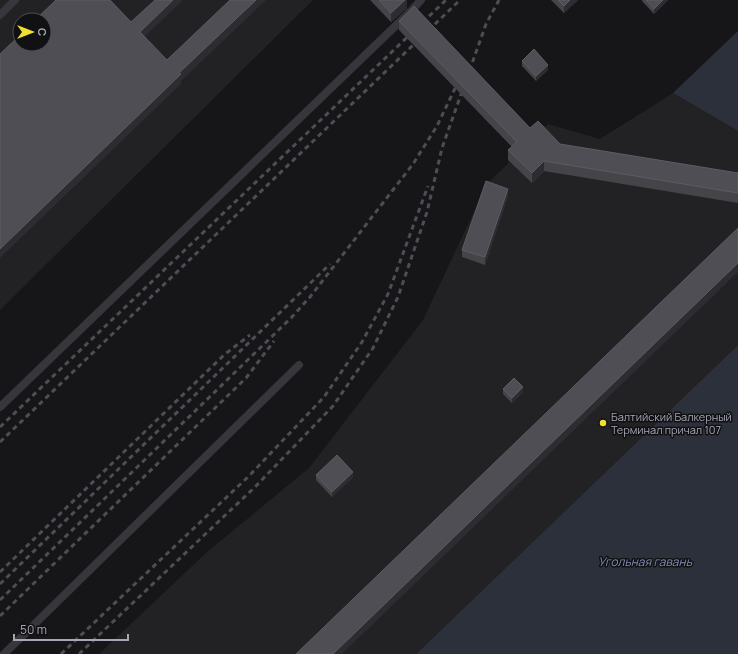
<svg xmlns="http://www.w3.org/2000/svg" width="738" height="654" font-family="Manrope,sans-serif">
<style>
.built{fill:#222124;fill-rule:evenodd}
.water{fill:#2b303b}
.lines{fill:none;stroke-linecap:round;stroke-linejoin:round}
.service{stroke:#37363c;stroke-width:8}
.rail{stroke:#4d4d55;stroke-width:3;stroke-dasharray:5 4;stroke-linecap:butt}
.wall{fill:#444449}
.shaded-wall{fill:#2d2c30}
.building{fill:#4f4e55;stroke:#5d5c64}
.poi-dot{fill:#f0de34;stroke:#111012;stroke-width:1.5}
.labels{text-anchor:middle;stroke-width:3;stroke-linejoin:round;paint-order:stroke}
.poi-label{font-size:11px;fill:#a7a8b7;stroke:#111012;text-anchor:start}
.water-label{font-size:12px;font-style:italic;fill:#7e8db2;stroke:#111012}
</style>
<rect width="100%" height="100%" fill="#161517"/>
<g class="built">
<path d="M0 0H313L0 310ZM20 20H44V44H20Z"/>
<path d="M673 93 738 131V345L416 654H99L207 552 309 468 423 320 487 184 548 124 600 139Z"/>
</g>
<g class="water">
<path d="M738 31V131L673 93Z"/>
<path d="M738 345V654H416Z"/>
</g>
<g class="lines">
<g class="service">
<path d="M0 15 15 0"/>
<path d="M0 407 411 11 421 0"/>
<path d="M4 654 299 365"/>
</g>
<g class="rail">
<path d="M0 427 446 0"/>
<path d="M0 442 460 0"/>
<path d="M0 572 225 354 250 335"/>
<path d="M0 584 330 264"/>
<path d="M0 600 291 318 310 297 413 164 437 126 460 78"/>
<path d="M0 616 246 378 274 341"/>
<path d="M61 654 249 476 324 397 362 342 388 294 428 186"/>
<path d="M79 654 256 486 333 406 373 348 398 297 427 212 442 148 486 24 499 0"/>
</g>
</g>
<g class="wall">
<path d="M370 0H407V8L391 22Z"/>
<path d="M551 0H578L564 13Z"/>
<path d="M642 0H668L654 14 642 1Z"/>
<path d="M399 21 530 128 560 144 738 173V203L544 171 532 183 508 160V150L512 147 399 30Z"/>
<path d="M522 61 548 70 536 81 522 66Z"/>
<path d="M508 196 485 265 462 257V250Z"/>
<path d="M503 389 523 392 512 403 503 394Z"/>
<path d="M316 475 353 477 332 497 316 480Z"/>
</g>
<g class="shaded-wall">
<path d="M173 0H183L140 41V32Z"/>
<path d="M256 0H266L181 81V84L0 258V249L179 73Z"/>
<path d="M405 0H407V8L391 22V13Z"/>
<path d="M570 0H578L564 13V6Z"/>
<path d="M663 0H668L654 14V9Z"/>
<path d="M548 65V70L536 81V76Z"/>
<path d="M544 161V171L532 183V173Z"/>
<path d="M508 189V196L485 265V257Z"/>
<path d="M738 263V272L342 654H333Z"/>
<path d="M523 387V392L512 403V398Z"/>
<path d="M353 472V477L332 497V492Z"/>
</g>
<g class="building">
<path d="M56 0H110L131 22 155 0H173L140 32 167 60 230 0H256L179 73 181 74 0 249V54L20 35V44H44V20H35Z"/>
<path d="M379 0H405L391 13Z"/>
<path d="M558 0H570L564 6Z"/>
<path d="M646 0H663L654 9Z"/>
<path d="M414 6 530 128 538 121 560 144 738 173V193L544 161 532 173 508 150 517 142 399 21Z"/>
<path d="M534 49 548 65 536 76 522 61Z"/>
<path d="M486 181 508 189 485 257 462 250Z"/>
<path d="M738 228V263L333 654H296Z"/>
<path d="M514 378 523 387 512 398 503 389Z"/>
<path d="M337 455 353 472 332 492 316 475Z"/>
</g>
<circle class="poi-dot" cx="603" cy="423" r="4"/>
<g class="labels">
<g class="poi-label">
<text x="611" y="421">Балтийский Балкерный<tspan x="611" dy="13">Терминал причал 107</tspan></text>
</g>
<g class="water-label">
<text x="645" y="566">Угольная гавань</text>
</g>
</g>
<g transform="translate(32 32) rotate(90)"><circle r="19" fill="#111012" stroke="#4d4d54"/>
<path d="M0-3L7 15L0 10L-7 15Z" fill="#f0de34"/>
<text y="-6" font-size="11" font-weight="bold" text-anchor="middle" fill="#a7a8b7">С</text>
</g>
<path d="M14 634v6h114v-6" fill="none" stroke="#a7a8b7" stroke-width="2"/>
<text x="20" y="634" font-size="12" fill="#a7a8b7" stroke="#111012" stroke-width="3" paint-order="stroke">50 m</text>
</svg>
